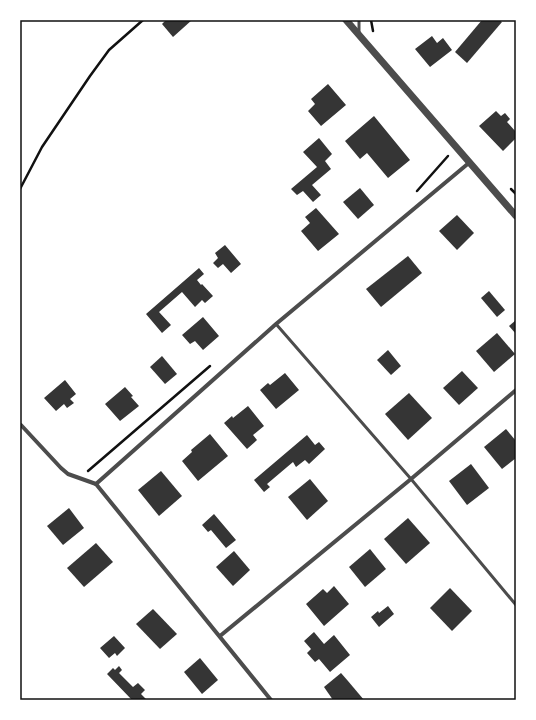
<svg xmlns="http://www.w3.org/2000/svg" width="536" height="720" font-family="'Archivo Narrow',sans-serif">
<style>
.building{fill:#353535}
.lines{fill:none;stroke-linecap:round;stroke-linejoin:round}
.path{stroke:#111;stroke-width:2.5}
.service{stroke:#4c4c4c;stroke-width:3}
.minor{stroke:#4c4c4c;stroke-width:4}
.tertiary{stroke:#4c4c4c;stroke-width:7}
.neatline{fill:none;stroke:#111;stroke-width:1.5}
</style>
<rect width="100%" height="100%" fill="#fff"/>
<g class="building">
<path d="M166 20H192L173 37 162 24Z"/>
<path d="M482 20H499L502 22 467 63 455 52Z"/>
<path d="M432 36 437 43 443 38 452 50 430 67 415 49Z"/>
<path d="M328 84 346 105 321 126 308 111 315 104 311 99Z"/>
<path d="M496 111 501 116 505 113 510 119 507 122 516 132V138L503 151 479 126Z"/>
<path d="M374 116 410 160 388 178 367 153 360 159 345 141Z"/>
<path d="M319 138 332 154 325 161 331 169 312 185 321 195 313 202 303 191 297 195 291 189 317 167 303 152Z"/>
<path d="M360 188 374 205 358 219 343 202Z"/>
<path d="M316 208 339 234 318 251 301 231 310 223 305 217Z"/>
<path d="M457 215 474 233 457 250 439 231Z"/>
<path d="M225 245 241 264 231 273 223 264 218 268 213 263 218 258 215 253Z"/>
<path d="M408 256 422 273 381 307 366 289Z"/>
<path d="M199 268 204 274 197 280 201 285 202 284 213 296 205 303 202 300 195 307 182 292 159 312 171 325 162 333 146 314Z"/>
<path d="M489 291 505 310 497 317 481 298Z"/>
<path d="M203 317 219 336 203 350 195 341 190 344 182 335Z"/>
<path d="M516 320V334L509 326Z"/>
<path d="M497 333 515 354 494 372 476 351Z"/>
<path d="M388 350 401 366 391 375 377 360Z"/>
<path d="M162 356 177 374 165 384 150 367Z"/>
<path d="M462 371 478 388 459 405 443 388Z"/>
<path d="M285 373 299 390 276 409 260 390 268 383 270 385Z"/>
<path d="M65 380 76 394 70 399 74 403 67 408 64 404 56 411 44 398Z"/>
<path d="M125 387 133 396 131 397 139 406 120 421 105 404Z"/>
<path d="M409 393 432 418 408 440 385 414Z"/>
<path d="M248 406 264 426 253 435 257 440 247 449 224 423 232 416 233 418Z"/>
<path d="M506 429 516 441V458L502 469 484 447Z"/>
<path d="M210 434 228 456 198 481 182 461 192 452 191 450Z"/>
<path d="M307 435 315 445 319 442 325 449 309 464 305 460 296 467 293 462 267 484 270 487 264 492 254 480Z"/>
<path d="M471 464 489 488 467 505 449 481Z"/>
<path d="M161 471 182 496 159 516 138 490Z"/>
<path d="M310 479 328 501 307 520 288 497Z"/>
<path d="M69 508 84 528 63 545 47 526Z"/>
<path d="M214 514 236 540 226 548 211 530 208 532 202 525Z"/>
<path d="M408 518 430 543 406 564 384 539Z"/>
<path d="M96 543 113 562 84 587 67 568Z"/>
<path d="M370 549 386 569 365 587 349 567Z"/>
<path d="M234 551 250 570 233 586 216 567Z"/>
<path d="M334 586 349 604 324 626 306 604 323 589 327 593Z"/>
<path d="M450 588 472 611 452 631 430 608Z"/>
<path d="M388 606 394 614 379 627 371 617 378 611 379 613Z"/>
<path d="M153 609 177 634 160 649 136 624Z"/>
<path d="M314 632 324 644 334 635 350 655 330 672 319 659 315 662 307 653 311 649 304 641Z"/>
<path d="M114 636 125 648 117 656 115 653 109 658 100 648Z"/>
<path d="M200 658 218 680 202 694 184 672Z"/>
<path d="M119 666 122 670 119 673 133 687 138 683 145 690 141 694 147 700H132L107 674 113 668 115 670Z"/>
<path d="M341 673 348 681 364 700H333L324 687Z"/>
</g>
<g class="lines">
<g class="path">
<path d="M371 20 373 31"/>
<path d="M20 189 42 147 90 76 109 50 143 20"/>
<path d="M511 189 516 194"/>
<path d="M417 191 448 156"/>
<path d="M88 471 210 366"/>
</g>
<g class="service">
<path d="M359 32V20"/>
<path d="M276 324 411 479 516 605"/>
</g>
<g class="minor">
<path d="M21 425 61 468 68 474 96 484"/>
<path d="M96 484 276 324 470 162"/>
<path d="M96 484 271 700"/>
<path d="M220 636 411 479 516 390"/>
</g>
<path class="tertiary" d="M346 20 516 216"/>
</g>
<rect width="536" height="720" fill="none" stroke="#ffffff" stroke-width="42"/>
<rect x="21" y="21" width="494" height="678" class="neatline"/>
</svg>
